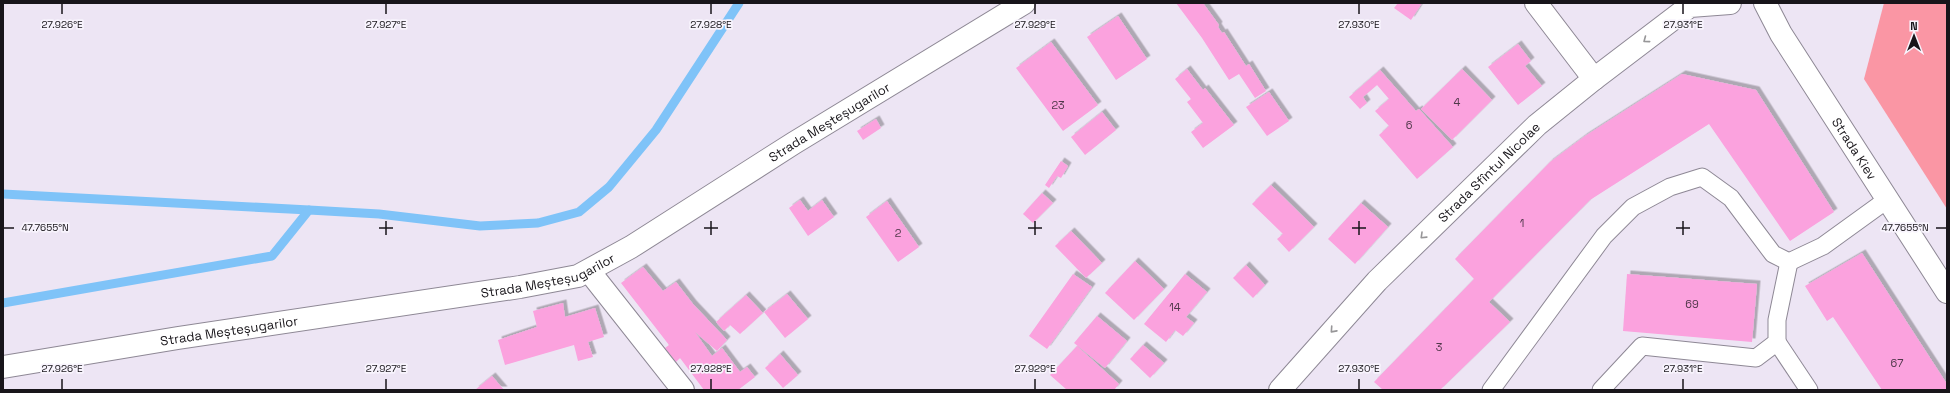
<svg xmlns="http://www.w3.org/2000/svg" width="1950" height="393" font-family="'Space Grotesk',sans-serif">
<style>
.green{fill:#fa96a4}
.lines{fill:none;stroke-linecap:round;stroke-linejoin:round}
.stream{stroke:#7fc3f8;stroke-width:9}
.building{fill:#fba2de;filter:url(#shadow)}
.lane-casing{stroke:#8e8895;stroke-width:19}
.street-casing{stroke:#8e8895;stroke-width:24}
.lane{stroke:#fff;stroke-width:17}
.street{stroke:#fff;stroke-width:22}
.oneway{stroke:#979698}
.ticks{fill:none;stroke:#18151a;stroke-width:1.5}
.labels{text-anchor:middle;stroke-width:3.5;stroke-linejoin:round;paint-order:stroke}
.number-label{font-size:11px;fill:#51384b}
.street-label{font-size:13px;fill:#18151a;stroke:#f8f4fd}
.ticks-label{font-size:10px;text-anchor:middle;fill:#18151a;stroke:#f8f4fd;stroke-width:3.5;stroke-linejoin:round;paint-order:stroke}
</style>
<defs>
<filter id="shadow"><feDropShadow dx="3.5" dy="-3.5" stdDeviation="0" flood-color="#0004"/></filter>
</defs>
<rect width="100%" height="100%" fill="#ede5f4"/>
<path class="green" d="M1884 3H1947V209L1864 79Z"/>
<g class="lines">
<g class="stream">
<path d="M3 194 309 210"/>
<path d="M3 303 272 256 309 210 379 214 480 226 538 223 579 212 609 187 656 130 739 3"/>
</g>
</g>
<g class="building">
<path d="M1176 3H1203L1219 25 1218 27 1222 33 1224 32 1246 66 1249 64 1266 91 1255 98 1239 74 1229 80 1202 38Z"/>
<path d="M1398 3H1422L1411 20 1394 8Z"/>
<path d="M1118 16 1147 59 1116 80 1087 37Z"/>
<path d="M1051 42 1098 105 1063 131 1016 68Z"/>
<path d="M1518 44 1531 61 1525 66 1542 86 1518 105 1488 67Z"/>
<path d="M1187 69 1203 90 1205 88 1234 125 1203 148 1191 132 1203 123 1187 102 1191 99 1175 79Z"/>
<path d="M1462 69 1492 100 1452 140 1421 109Z"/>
<path d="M1380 70 1416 111 1419 109 1453 147 1417 179 1379 135 1389 126 1375 111 1389 99 1377 85 1363 97 1367 103 1360 109 1349 97Z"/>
<path d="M1682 74 1756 90 1834 212 1790 241 1709 124 1590 200 1489 302 1510 322 1440 390H1383L1374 382 1474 279 1455 259 1550 162 1585 136Z"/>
<path d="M1269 92 1289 121 1267 136 1246 107Z"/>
<path d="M1102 112 1116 130 1085 155 1071 137Z"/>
<path d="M876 119 881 128 863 140 857 131Z"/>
<path d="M1061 161 1068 166 1061 178 1057 176 1049 188 1045 185Z"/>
<path d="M1271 185 1314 227 1289 252 1277 239 1283 234 1252 204Z"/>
<path d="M1042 193 1053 203 1033 223 1023 214Z"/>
<path d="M800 200 808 211 822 200 834 217 808 236 789 208Z"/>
<path d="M887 201 919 247 898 262 866 217Z"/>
<path d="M1361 203 1388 227 1355 264 1328 239Z"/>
<path d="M1071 231 1102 263 1086 278 1055 246Z"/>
<path d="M1862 253 1947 384V390H1882L1833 317 1827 321 1805 286Z"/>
<path d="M1135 261 1164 289 1134 320 1105 293Z"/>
<path d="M1246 265 1265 285 1253 298 1233 278Z"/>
<path d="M643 267 663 291 676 282 693 304 727 340 717 351 695 332 712 356 722 348 740 372 747 367 755 377 738 390H704L680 358 676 362 665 348 669 345 621 283Z"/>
<path d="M1073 274 1092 287 1047 349 1029 336Z"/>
<path d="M1185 274 1207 292 1186 317 1194 323 1183 336 1175 330 1166 342 1144 324Z"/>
<path d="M1627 274 1757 284 1752 342 1623 331Z"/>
<path d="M787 294 808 319 785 338 764 312Z"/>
<path d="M746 295 763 313 740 334 730 325 724 331 716 322Z"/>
<path d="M563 303 565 317 595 308 604 337 588 342 593 357 578 361 574 345 505 365 498 340 537 327 533 311Z"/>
<path d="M1097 316 1127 341 1105 368 1074 343Z"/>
<path d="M1143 345 1164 363 1150 378 1130 359Z"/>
<path d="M1077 346 1119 384 1114 390H1067L1050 375Z"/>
<path d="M780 354 798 375 783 388 765 368Z"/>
<path d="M492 376 504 390H475Z"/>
</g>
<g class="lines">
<g class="lane-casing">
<g id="lane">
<path d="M1777 342 1809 390"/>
<path d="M1491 390 1604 236 1633 207 1670 187 1702 177 1731 198 1773 254 1789 262 1823 246 1888 199"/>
<path d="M1601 390 1642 346 1756 358 1777 342V320L1789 262"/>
</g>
</g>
<g class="street-casing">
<g id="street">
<path d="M1536 3 1594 79"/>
<path id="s1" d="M1765 3 1781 34 1947 292"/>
<path d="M589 271 683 390"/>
<path id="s2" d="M3 367 178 338 520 287 578 276 631 247 794 143 1024 3"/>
<path id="s3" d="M1280 390 1377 281 1537 125 1594 79 1690 6 1730 3"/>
</g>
</g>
<use href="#lane" class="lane"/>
<use href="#street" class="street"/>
</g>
<defs><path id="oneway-chevron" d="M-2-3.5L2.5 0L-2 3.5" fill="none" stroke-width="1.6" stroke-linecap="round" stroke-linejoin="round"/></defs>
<g class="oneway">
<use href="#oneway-chevron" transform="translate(1646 40) rotate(143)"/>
<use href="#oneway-chevron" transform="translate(1423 236) rotate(136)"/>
<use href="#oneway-chevron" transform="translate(1333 330) rotate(132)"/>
</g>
<path class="ticks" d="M62 4V14M386 4V14M711 4V14M1035 4V14M1359 4V14M1683 4V14M386 221V235M711 221V235M1035 221V235M1359 221V235M1683 221V235M4 228H14M379 228H393M704 228H718M1028 228H1042M1352 228H1366M1676 228H1690M1936 228H1946M62 379V389M386 379V389M711 379V389M1035 379V389M1359 379V389M1683 379V389"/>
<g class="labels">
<g class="number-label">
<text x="1457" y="106">4</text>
<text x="1058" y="109">23</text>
<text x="1409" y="129">6</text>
<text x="1522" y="227">1</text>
<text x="898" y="237">2</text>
<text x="1692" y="308">69</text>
<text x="1175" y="311">14</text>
<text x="1439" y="351">3</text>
<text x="1897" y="367">67</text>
</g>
<g class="street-label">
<text dy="5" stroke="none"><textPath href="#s2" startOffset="877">Strada Meșteșugarilor</textPath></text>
<text dy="5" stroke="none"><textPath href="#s1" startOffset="171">Strada Kiev</textPath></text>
<text dy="5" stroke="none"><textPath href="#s3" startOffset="302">Strada Sfîntul Nicolae</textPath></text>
<text dy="5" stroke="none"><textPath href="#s2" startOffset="553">Strada Meșteșugarilor</textPath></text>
<text dy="5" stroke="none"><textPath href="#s2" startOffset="229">Strada Meșteșugarilor</textPath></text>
</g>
</g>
<g class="ticks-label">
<text x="62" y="28">27.926°E</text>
<text x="386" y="28">27.927°E</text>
<text x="711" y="28">27.928°E</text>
<text x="1035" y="28">27.929°E</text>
<text x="1359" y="28">27.930°E</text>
<text x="1683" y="28">27.931°E</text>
<text x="45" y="231">47.7655°N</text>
<text x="1905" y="231">47.7655°N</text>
<text x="62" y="372">27.926°E</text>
<text x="386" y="372">27.927°E</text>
<text x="711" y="372">27.928°E</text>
<text x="1035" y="372">27.929°E</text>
<text x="1359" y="372">27.930°E</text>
<text x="1683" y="372">27.931°E</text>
</g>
<rect width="1950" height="393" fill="none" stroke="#18151a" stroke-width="8"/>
<g transform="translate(1914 36)" stroke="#f8f4fd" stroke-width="3" paint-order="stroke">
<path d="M0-3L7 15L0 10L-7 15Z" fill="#18151a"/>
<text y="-6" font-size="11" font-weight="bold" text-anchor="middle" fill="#18151a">N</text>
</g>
</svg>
